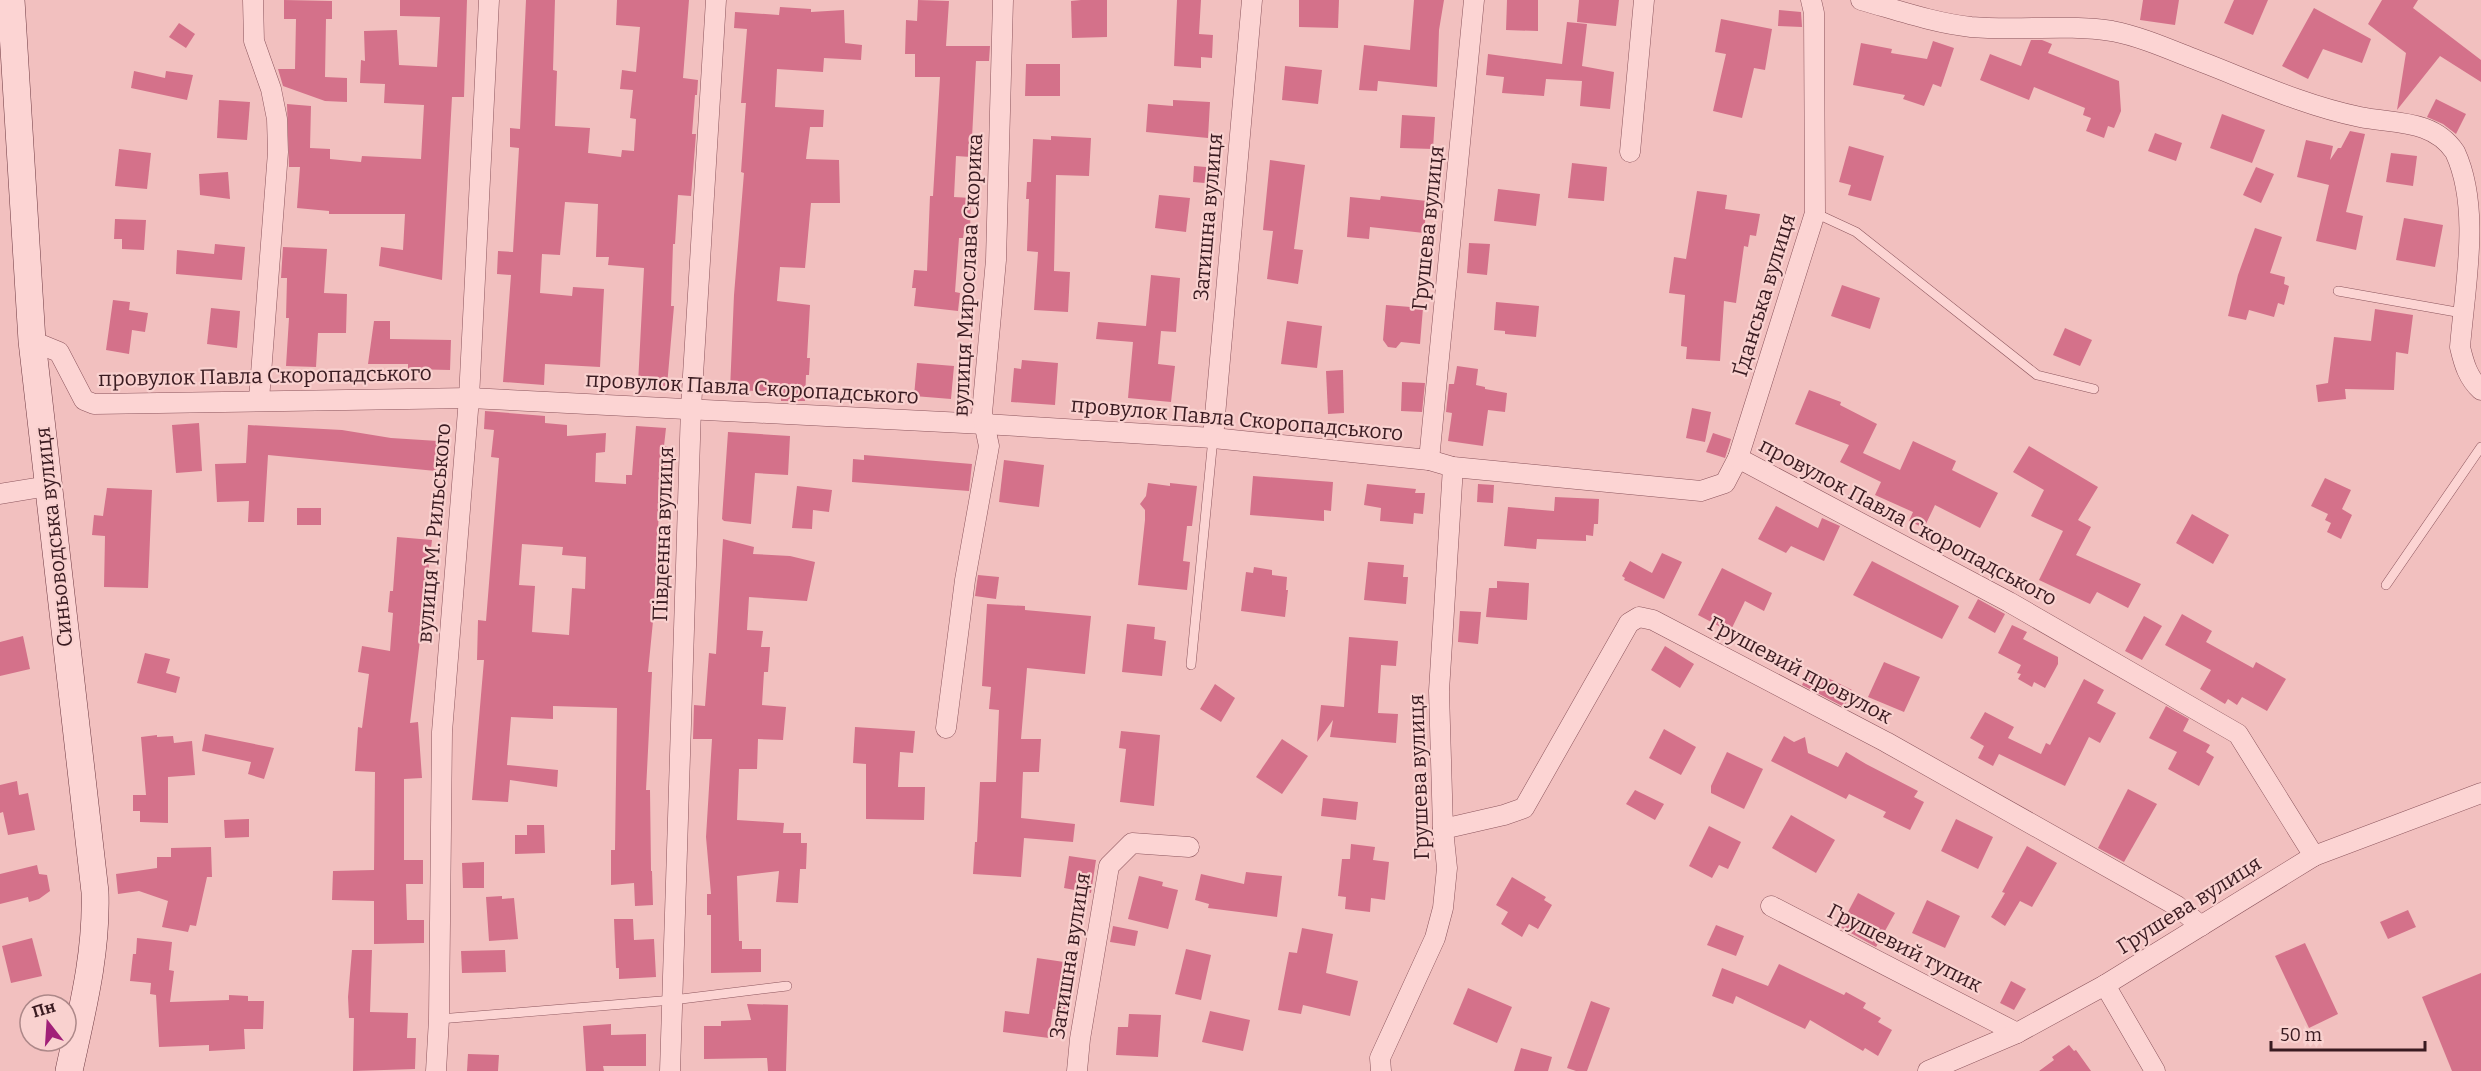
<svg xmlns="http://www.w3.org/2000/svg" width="2481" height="1071" font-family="Bitter,serif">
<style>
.building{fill:#d4718a;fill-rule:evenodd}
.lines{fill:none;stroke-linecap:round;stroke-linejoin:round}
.lane-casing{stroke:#8c555d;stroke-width:10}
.street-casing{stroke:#8c555d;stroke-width:21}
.secondary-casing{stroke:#6e3942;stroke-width:28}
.lane{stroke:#fcd4d3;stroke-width:9}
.street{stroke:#fcd4d3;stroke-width:20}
.secondary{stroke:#fcd4d3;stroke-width:27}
.labels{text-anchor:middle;stroke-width:4.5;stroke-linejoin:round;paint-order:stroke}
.street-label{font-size:21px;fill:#3a1b21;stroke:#f9d1cf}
</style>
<rect width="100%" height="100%" fill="#f2c0bf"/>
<g class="building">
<path d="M284 0 332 1V19H326L325 77 347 78V102L325 101 283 86 278 69H295L296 19H284Z"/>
<path d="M400 0H467L464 97H452L442 280 379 266 381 247 403 250 405 214H329V211L297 208 300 167H289L287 104 311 106 310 148 330 149V159L361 162 362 156 421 159 424 105 384 103 385 84 360 83 361 60 365 61 364 31 397 30 399 65 437 67 440 17 400 16Z"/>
<path d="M526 0H555L553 70 557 71 555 126 590 128 588 153 621 157 622 150 634 151 636 119 630 118 633 90 620 89 622 70 636 72 640 27 616 25 617 0H689L683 78 698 80 697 95H695L692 134H696L691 196 678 195 675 244H673L671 306H674L667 386 638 384 644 268 608 265 609 257H596L598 204 565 202 560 255 542 254 540 293 572 296 573 287 604 289 600 367 545 364 544 385 503 382 511 275 497 274 498 251 513 252 519 148 510 147V128L520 129Z"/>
<path d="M918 0 949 1 946 46H990L989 61H976L971 157 956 156 954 197 971 198 970 232 964 231 963 238H959L955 292 960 293 958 311 914 306 916 288H912L914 270 927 271 930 196H933L940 77H915V54H905L906 20 917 21Z"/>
<path d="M1081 0H1107V37L1072 38 1071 1Z"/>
<path d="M1177 0H1201L1199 34 1213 35 1212 58 1201 57V68L1174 66Z"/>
<path d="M1299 0H1339L1338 28 1299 27Z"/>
<path d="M1414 0H1444L1439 30 1437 87 1378 81 1377 91 1359 90 1364 45 1410 50Z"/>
<path d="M1507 0H1538V31L1506 30Z"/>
<path d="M1579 0H1619L1616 26 1577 22Z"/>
<path d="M2143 0H2179L2175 25 2140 20Z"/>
<path d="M2234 0H2268L2253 35 2224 23Z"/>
<path d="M2382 0H2418L2413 8 2481 60V82L2440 56 2397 110 2406 53 2368 24Z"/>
<path d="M780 7 811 9V12L844 10 845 43 862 45 861 60 824 58 823 72 777 69 775 107 824 110 823 127H810L806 159 839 160 840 203H811L805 268 780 267 777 301 810 305 807 358H810L809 375H806L805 401H781V392L730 390 734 295 744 173 741 172 746 103H741L747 29 734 28 735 12 779 15Z"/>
<path d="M2314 8 2371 39 2362 63 2323 49 2308 79 2282 66Z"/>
<path d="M1779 10 1801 12 1802 27 1778 26Z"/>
<path d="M1721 19 1772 29 1765 70 1754 68 1742 118 1713 111 1726 54 1715 52Z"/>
<path d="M1567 22 1587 24 1582 66 1614 72 1610 109 1580 106 1582 81 1546 79 1544 96 1502 93 1504 77 1486 75 1488 54 1562 64Z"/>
<path d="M179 23 195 34 186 48 169 37Z"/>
<path d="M2031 40H2042L2052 44 2048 53 2119 81 2121 111 2114 128 2108 126 2104 138 2086 131 2091 118 2083 115 2085 108 2034 87 2029 100 1980 80 1990 54 2021 66Z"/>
<path d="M1933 41 1954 48 1941 87 1933 84 1924 106 1903 99 1905 95 1853 85 1861 43 1892 49 1891 53 1927 59Z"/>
<path d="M1026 64H1060V96H1025Z"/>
<path d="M1285 66 1322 70 1318 104 1282 100Z"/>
<path d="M134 71 165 78 166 71 193 75 187 100 131 88Z"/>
<path d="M2436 99 2466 114 2456 134 2443 124 2427 117Z"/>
<path d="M219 100 250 102 247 140 217 138Z"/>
<path d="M1173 100 1210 102 1208 138 1146 132 1148 104 1173 106Z"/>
<path d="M2222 114 2265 130 2252 163 2210 148Z"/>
<path d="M1402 115 1435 117 1433 149 1400 148Z"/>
<path d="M2350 131 2365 134 2346 212 2363 216 2356 250 2316 241 2329 185 2297 177 2306 140 2333 146 2330 160 2338 148H2341Z"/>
<path d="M2155 133 2182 143 2176 161 2148 151Z"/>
<path d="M1051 136 1091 138 1089 176 1056 175 1054 271 1070 272 1068 312 1034 310 1038 252 1027 251 1029 199H1026L1027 182H1031L1033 139 1051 140Z"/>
<path d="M1849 146 1884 156 1871 201 1848 195 1851 185 1839 182Z"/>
<path d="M119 149 151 153 147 189 115 186Z"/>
<path d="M2391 153 2417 156 2413 186 2386 182Z"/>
<path d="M1270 160 1305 165 1294 249 1303 250 1298 284 1267 279 1273 231 1263 230Z"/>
<path d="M1572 163 1607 167 1604 201 1568 198Z"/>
<path d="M1194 166 1218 168 1217 184 1193 182Z"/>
<path d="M2256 167 2274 174 2261 203 2243 195Z"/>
<path d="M228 172 230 199 200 195 199 174Z"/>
<path d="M1498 189 1540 194 1536 226 1494 221Z"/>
<path d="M1697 191 1727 195 1725 209 1760 214 1756 236 1750 235 1748 247 1744 246 1736 303 1724 301 1720 361 1686 359 1687 347 1681 346 1685 295 1669 293 1674 257 1686 259Z"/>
<path d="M1159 195 1190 198 1186 232 1155 228Z"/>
<path d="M1381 196 1427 201 1424 233 1370 227 1369 239 1347 237 1350 197 1380 200Z"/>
<path d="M2404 218 2443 225 2435 267 2396 260Z"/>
<path d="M115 219 146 220 144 250 122 249V239H114Z"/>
<path d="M2255 228 2282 237 2270 273 2285 277 2284 284 2289 286 2284 305 2278 303 2274 317 2249 310 2246 320 2228 316 2238 275Z"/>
<path d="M1469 243 1490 244 1487 275 1467 273Z"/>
<path d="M215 244 245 247 242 280 176 274 177 250 214 254Z"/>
<path d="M283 247 327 249 324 293 347 294 346 333H318L316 367 286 366 289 318H286L287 278H281Z"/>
<path d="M1151 275 1180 278 1176 332 1161 331 1158 364 1175 366 1171 402 1128 398 1133 342 1096 339 1098 322 1146 326Z"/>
<path d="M1842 285 1880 298 1870 329 1831 316Z"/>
<path d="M113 300 130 302 129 310 148 313 145 332 132 330 129 354 106 350Z"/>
<path d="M1496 302 1539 306 1536 337 1505 334V331L1494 330Z"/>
<path d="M1386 305 1423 308 1420 344 1401 342 1396 348 1388 347 1383 340Z"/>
<path d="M211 308 240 311 237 348 207 344Z"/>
<path d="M2375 309 2413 315 2408 354 2396 352 2394 390 2345 389 2346 399 2318 402 2316 385 2328 383 2334 337 2371 341Z"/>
<path d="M374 321H390V339L451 340 450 370 408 369V364H368Z"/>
<path d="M1287 321 1322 326 1317 368 1281 364Z"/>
<path d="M2065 328 2092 340 2080 366 2053 355Z"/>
<path d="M1022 360 1058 363 1055 405 1011 402 1014 368 1021 369Z"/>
<path d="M917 363 954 366 951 399 914 396Z"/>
<path d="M1457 366 1478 369 1476 385 1485 387V389L1507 393 1505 412 1488 410 1483 446 1448 441 1452 413 1446 412 1449 384H1454Z"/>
<path d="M1343 370 1344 413 1328 414 1326 371Z"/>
<path d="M1402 382 1425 383 1422 412 1401 411Z"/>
<path d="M1809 390 1841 402 1840 405 1877 424 1863 453 1900 470 1913 441 1956 461 1952 470 1998 493 1980 528 1935 505 1924 528 1909 521 1913 512 1875 495 1881 482 1840 462 1849 445 1795 424Z"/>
<path d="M1692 408 1711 412 1705 442 1686 438Z"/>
<path d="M485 411 545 416V423L567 425V436L606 433 605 452 596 453 595 482 626 484V475H632L636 426 666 428 664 446 668 447 666 489H662L661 509H659L654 611 648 672H652L646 790H650L651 871H652L653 905 635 906 634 883 611 885V850H615L617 708 553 706V719L511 717 507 765 558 770 557 787 510 780 508 802 472 800 484 660H477L478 620 486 621 499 458 491 457 494 430 484 429ZM522 544 563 547 562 555 586 557 585 589 572 588 569 635 532 632 535 586 519 585Z"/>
<path d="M199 423 202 471 176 473 172 425Z"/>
<path d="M248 425 342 430 391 438 438 441 436 471 268 455 264 522H248L249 501 217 502 215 464 246 463Z"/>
<path d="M728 432 790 436 788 475 755 473 751 524 724 521 722 519Z"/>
<path d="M1713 433 1731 439 1725 458 1706 452Z"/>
<path d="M2029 446 2098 487 2078 520 2091 527 2076 555 2141 584 2128 608 2097 592 2090 604 2039 580 2063 531 2031 516 2044 490 2013 472Z"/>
<path d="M864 455 972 464 969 491 852 482 853 459 864 460Z"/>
<path d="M1004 460 1044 465 1039 507 999 502Z"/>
<path d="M1253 476 1333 482 1331 511 1324 510V521L1250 515Z"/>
<path d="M2325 478 2351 490 2342 509 2352 515 2341 539 2327 532 2331 523 2325 520 2328 514 2311 506Z"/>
<path d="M1148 483 1170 486V483L1197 486 1192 526H1187L1183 561 1190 562 1187 590 1138 585 1145 520V510L1140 504 1146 496Z"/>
<path d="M1367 484 1416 489 1415 493H1425L1423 514 1414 513 1413 524 1380 521 1381 508 1364 505Z"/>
<path d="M1478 484 1494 485 1493 503 1477 502Z"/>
<path d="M797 486 832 490 829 512 813 510 812 529 792 528Z"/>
<path d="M107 488 152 490 148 588 104 587 105 536 92 535 94 515 103 516Z"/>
<path d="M1555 497 1599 499 1598 524H1594L1593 536 1586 535V541L1537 539 1536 549 1504 546 1508 507 1554 511Z"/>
<path d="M1776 506 1818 528 1822 518 1840 526 1824 561 1791 546 1786 553 1758 539Z"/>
<rect x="297" y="508" width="24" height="17"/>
<path d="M2192 514 2229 535 2213 564 2176 543Z"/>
<path d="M397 537 432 540 410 723 418 722 422 778 404 779V860H423V884H406L407 920H424V943L374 944V901L332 900 333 871 374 870 375 772 355 771 358 727 362 728 369 674 358 672 362 646 390 651 393 613 388 612 390 591H393Z"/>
<path d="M723 539 754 547 753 554 790 556 815 562 807 601 749 597 747 630 763 631 761 647H770L768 672H764L762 705 786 707 783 740 758 739 757 769H739L737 820 784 823 783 833H801V843H807L806 869H800L798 903 776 902 779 871 737 876 739 941H742V949H761V972L711 973V915H707V894H711L706 837 712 739H693L694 705 705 706 709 653 716 654Z"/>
<path d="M1662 553 1682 562 1664 599 1624 580 1625 578 1622 576 1630 561 1652 573Z"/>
<path d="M1872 561 1959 606 1942 639 1853 595Z"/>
<path d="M1368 562 1404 565 1403 577H1408L1406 604 1364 600Z"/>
<path d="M1254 567 1272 570V575L1287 577 1286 590H1288L1285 617 1241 611 1246 572 1253 573Z"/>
<path d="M1722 568 1772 593 1764 611 1745 601 1730 632 1698 615Z"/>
<path d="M978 575 999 577 996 599 975 596Z"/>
<path d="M1497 581 1529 583 1527 620 1486 617 1489 588H1497Z"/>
<path d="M1978 599 2005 614 1995 633 1968 618Z"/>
<path d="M987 604 1025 606V610L1091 616 1085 674 1027 668 1021 739H1041L1039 772H1023L1021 818 1075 824 1073 842 1024 838 1021 877 973 874 975 842H977L980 782H996L999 710 989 709 991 687 982 686Z"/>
<path d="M1460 611 1481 612 1478 644 1458 642Z"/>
<path d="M2182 614 2212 631 2206 642 2253 668 2256 662 2286 679 2267 711 2242 697 2237 705 2228 699 2225 704 2200 689 2211 670 2165 645Z"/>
<path d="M2144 616 2162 626 2142 660 2125 651Z"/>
<path d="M1127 624 1155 627 1154 639 1166 641 1162 676 1122 672Z"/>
<path d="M2012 625 2027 632 2023 639 2058 657V664L2045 688 2034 682 2032 687 2018 679 2021 674 2017 673 2021 665 1998 653Z"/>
<path d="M23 636 30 669 0 676V642Z"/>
<path d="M1349 637 1398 641 1396 666 1381 665 1378 713 1398 714 1396 743 1330 737 1333 720 1317 742 1321 705 1344 707Z"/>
<path d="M1665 646 1694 664 1680 688 1651 670Z"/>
<path d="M145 653 170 659 166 673 180 677 176 693 137 683Z"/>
<path d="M1884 662 1920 677 1904 712 1868 697Z"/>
<path d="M1810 669 1852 690 1844 707 1802 685Z"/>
<path d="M2084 679 2104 690 2097 703 2116 713 2100 743 2089 737 2065 786 1999 754 1993 766 1978 758 1984 746 1970 738 1985 712 2014 727 2008 738 2041 754 2046 743 2050 745Z"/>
<path d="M1215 684 1235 698 1221 722 1200 709Z"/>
<path d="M2166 706 2189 719 2183 731 2210 745 2206 752 2214 757 2199 786 2168 769 2177 752 2149 738Z"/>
<path d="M855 727 915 731 913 753 900 752 898 787H925L924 820 866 819V764L853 763Z"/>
<path d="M1664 729 1696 747 1681 775 1649 758Z"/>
<path d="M1121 731 1160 735 1154 806 1120 802 1126 749 1119 748Z"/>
<path d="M205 734 274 748 264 779 248 774 251 762 202 751Z"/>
<path d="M157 735V737L173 736 174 743 192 741 195 775 168 777V823L140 822V811H133V795H146L141 737Z"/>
<path d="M1784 736 1794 742 1805 737 1808 753 1838 767 1846 752 1866 764 1918 791 1914 797 1924 802 1910 830 1883 817 1886 812 1849 794 1846 799 1771 761Z"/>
<path d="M1282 739 1308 756 1282 794 1256 777Z"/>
<path d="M1727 752 1763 769 1744 809 1711 793V786Z"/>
<path d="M17 781 19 795 28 793 35 830 8 835 3 812 0 813V785Z"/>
<path d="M2128 789 2157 804 2124 862 2098 848Z"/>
<path d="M1635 790 1664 804 1655 820 1626 804Z"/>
<path d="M1323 798 1358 802 1356 820 1321 816Z"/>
<path d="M1791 815 1835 840 1816 873 1772 848Z"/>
<path d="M249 819V837L225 838 224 820Z"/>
<path d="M1956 819 1993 837 1978 869 1941 851Z"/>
<path d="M527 825H544L545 853 515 854V835H527Z"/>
<path d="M1709 826 1741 842 1728 869 1719 865 1712 878 1689 866Z"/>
<path d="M1351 844 1375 847 1373 860 1389 862 1385 900 1371 898 1370 912 1345 909 1346 897 1338 896 1342 859H1350Z"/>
<path d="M2027 846 2057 863 2032 907 2020 901 2005 926 1991 917 2005 893 2002 892Z"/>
<path d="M211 847 212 877H207L196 926 190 925 188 932 162 927 168 901 139 891 118 894 116 874 157 868V857H171V848Z"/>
<path d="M1069 856 1096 860 1091 893 1064 888Z"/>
<path d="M484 862V888H463L462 863Z"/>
<path d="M37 865 39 874 47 875 50 891 39 899 29 902 28 897 0 904V874Z"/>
<path d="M1246 872 1282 876 1277 917 1208 908 1209 904 1195 900 1201 874 1244 884Z"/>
<path d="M1139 876 1163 882 1162 886 1178 890 1168 929 1128 919Z"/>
<path d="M1512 877 1546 897 1544 900 1552 905 1538 929 1529 924 1522 937 1501 924 1508 912 1496 905Z"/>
<path d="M1858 893 1895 913 1876 947 1840 927Z"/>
<path d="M502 896V899L514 898 518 939 489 941 486 897Z"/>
<path d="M1927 900 1960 916 1945 948 1912 933Z"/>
<path d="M2408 910 2416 927 2388 939 2380 922Z"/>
<path d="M614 919H633L634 940 654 939 656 977 619 979V968H616Z"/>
<path d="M1716 925 1744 936 1736 956 1707 945Z"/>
<path d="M1113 926 1138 931 1135 946 1110 942Z"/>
<path d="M1302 928 1333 934 1326 973 1358 981 1350 1016 1303 1005 1301 1014 1278 1010 1289 952 1297 953Z"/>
<path d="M32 938 42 976 11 983 2 946Z"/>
<path d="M137 938 172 942 169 970 174 971 170 1002 229 1000V995L248 996V1001H264L263 1029H244L245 1049 209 1051V1045L159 1047 156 995 150 994 151 983 130 981 133 954H136Z"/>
<path d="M2305 943 2338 1014 2309 1028 2275 956Z"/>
<path d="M1186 949 1211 955 1201 1000 1175 994Z"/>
<path d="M352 950H372L370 1012 408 1013 407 1038H416L415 1069 353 1071 354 1018H349L348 997Z"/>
<path d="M505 950 506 972 462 973 461 951Z"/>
<path d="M1037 958 1071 963 1065 1011 1053 1009 1049 1038 1003 1032 1005 1011 1029 1014Z"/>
<path d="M1779 964 1844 995 1846 992 1866 1003 1863 1008 1881 1018 1878 1022 1892 1030 1878 1056 1865 1048 1863 1051 1810 1020 1805 1029 1736 996 1733 1004 1712 996 1722 968 1768 986Z"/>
<path d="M2481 973V1071H2452L2422 997Z"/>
<path d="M2011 981 2026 989 2014 1010 2000 1003Z"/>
<path d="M1468 988 1512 1007 1497 1043 1453 1024Z"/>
<path d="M1591 1001 1610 1008 1587 1071H1576L1567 1068Z"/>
<path d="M747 1004 788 1005 786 1071H768L767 1058 704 1059V1026H721V1021L751 1020Z"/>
<path d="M1210 1011 1250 1020 1243 1051 1202 1042Z"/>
<path d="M1129 1014 1161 1015 1158 1057 1116 1055 1118 1027H1128Z"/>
<path d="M611 1024V1035L646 1034V1066H603L604 1071H586L583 1026Z"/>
<path d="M2069 1045 2074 1051 2076 1050 2091 1071H2039L2054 1060 2052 1057Z"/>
<path d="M1521 1048 1552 1057 1548 1071H1514Z"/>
<path d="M468 1054 499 1055 498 1071H467Z"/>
</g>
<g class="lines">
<g class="lane-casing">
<g id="lane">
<path d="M1815 213 1856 232 2037 375 2094 389"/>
<path d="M2338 291 2462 313"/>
<path d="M2386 585 2481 447"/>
<path d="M1191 665 1213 438"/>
<path d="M439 1019 673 1000 787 986"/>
</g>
</g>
<g class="street-casing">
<g id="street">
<path d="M253 0 254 41 271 89 277 119 278 152 259 400"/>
<path d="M1861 0C1897 10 1934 23 1971 27 2018 31 2065 24 2112 31 2138 36 2164 47 2189 57 2245 78 2301 105 2360 117 2394 124 2433 119 2455 152 2481 208 2465 285 2460 347 2464 364 2468 378 2481 390"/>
<path d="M1630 152 1644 0"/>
<path d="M32 341 59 352 84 400 94 404 469 398 984 424 1213 438 1429 460 1453 467 1701 491 1725 483 1738 458 2009 602 2238 734 2314 856"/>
<path d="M1213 438 1252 0"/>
<path d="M1738 458 1815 213 1814 13 1811 0"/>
<path d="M1429 460 1474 0"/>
<path d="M0 494 48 486"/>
<path d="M946 728 965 580 989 446 982 413 996 260 1003 0"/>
<path d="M1443 829 1504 815 1524 808 1629 623 1639 617 1653 620 1886 742 2177 906 2201 926"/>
<path d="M1771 906 2017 1033"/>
<path d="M2105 985 2155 1071"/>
<path d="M436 1071 439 1019 442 732 469 398 489 0"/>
<path d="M670 1071 691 408 716 0"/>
<path d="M1077 1071 1080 1039 1109 866 1132 843 1189 847"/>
<path d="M1381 1071 1380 1058 1435 938 1443 908 1447 868 1443 829 1439 691 1453 467"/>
<path d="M1928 1071 2017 1033 2105 985 2314 856 2481 793"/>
</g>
</g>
<g class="secondary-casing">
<path id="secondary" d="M11 0 32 341 95 892C97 954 82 1011 69 1071"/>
</g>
<use href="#lane" class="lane"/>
<use href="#street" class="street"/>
<use href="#secondary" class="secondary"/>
</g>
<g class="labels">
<g class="street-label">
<text transform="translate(1208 217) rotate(-85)" y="7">Затишна вулиця</text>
<text transform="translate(1428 228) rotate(-84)" y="7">Грушева вулиця</text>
<text transform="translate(968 275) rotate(-87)" y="7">вулиця Мирослава Скорика</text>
<text transform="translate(1764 295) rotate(-73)" y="7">Ґданська вулиця</text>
<text transform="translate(265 376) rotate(-1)" y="7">провулок Павла Скоропадського</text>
<text transform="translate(752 388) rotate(3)" y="7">провулок Павла Скоропадського</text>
<text transform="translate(1237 419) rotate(5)" y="7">провулок Павла Скоропадського</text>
<text transform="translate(1908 522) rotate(28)" y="7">провулок Павла Скоропадського</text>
<text transform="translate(434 533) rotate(-85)" y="7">вулиця М. Рильського</text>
<text transform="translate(663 534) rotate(-88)" y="7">Південна вулиця</text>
<text transform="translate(54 537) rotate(-96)" y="7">Синьоводська вулиця</text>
<text transform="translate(1800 670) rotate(28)" y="7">Грушевий провулок</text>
<text transform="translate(1419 777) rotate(-92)" y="7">Грушева вулиця</text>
<text transform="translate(2189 905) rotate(-32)" y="7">Грушева вулиця</text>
<text transform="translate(1905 948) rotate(27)" y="7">Грушевий тупик</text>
<text transform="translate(1070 956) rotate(-81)" y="7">Затишна вулиця</text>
</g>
</g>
<g transform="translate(48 1023) rotate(343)"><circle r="28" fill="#f9d1cf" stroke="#ad8889" stroke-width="1.5"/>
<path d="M0-4.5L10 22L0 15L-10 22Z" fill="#a12078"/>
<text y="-9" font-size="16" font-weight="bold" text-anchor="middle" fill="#3a1b21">Пн</text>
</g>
<path d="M2271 1041v9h154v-9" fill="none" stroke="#3a1b21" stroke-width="3"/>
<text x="2280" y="1041" font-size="18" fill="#3a1b21" stroke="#f9d1cf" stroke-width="4.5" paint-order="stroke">50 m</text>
</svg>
